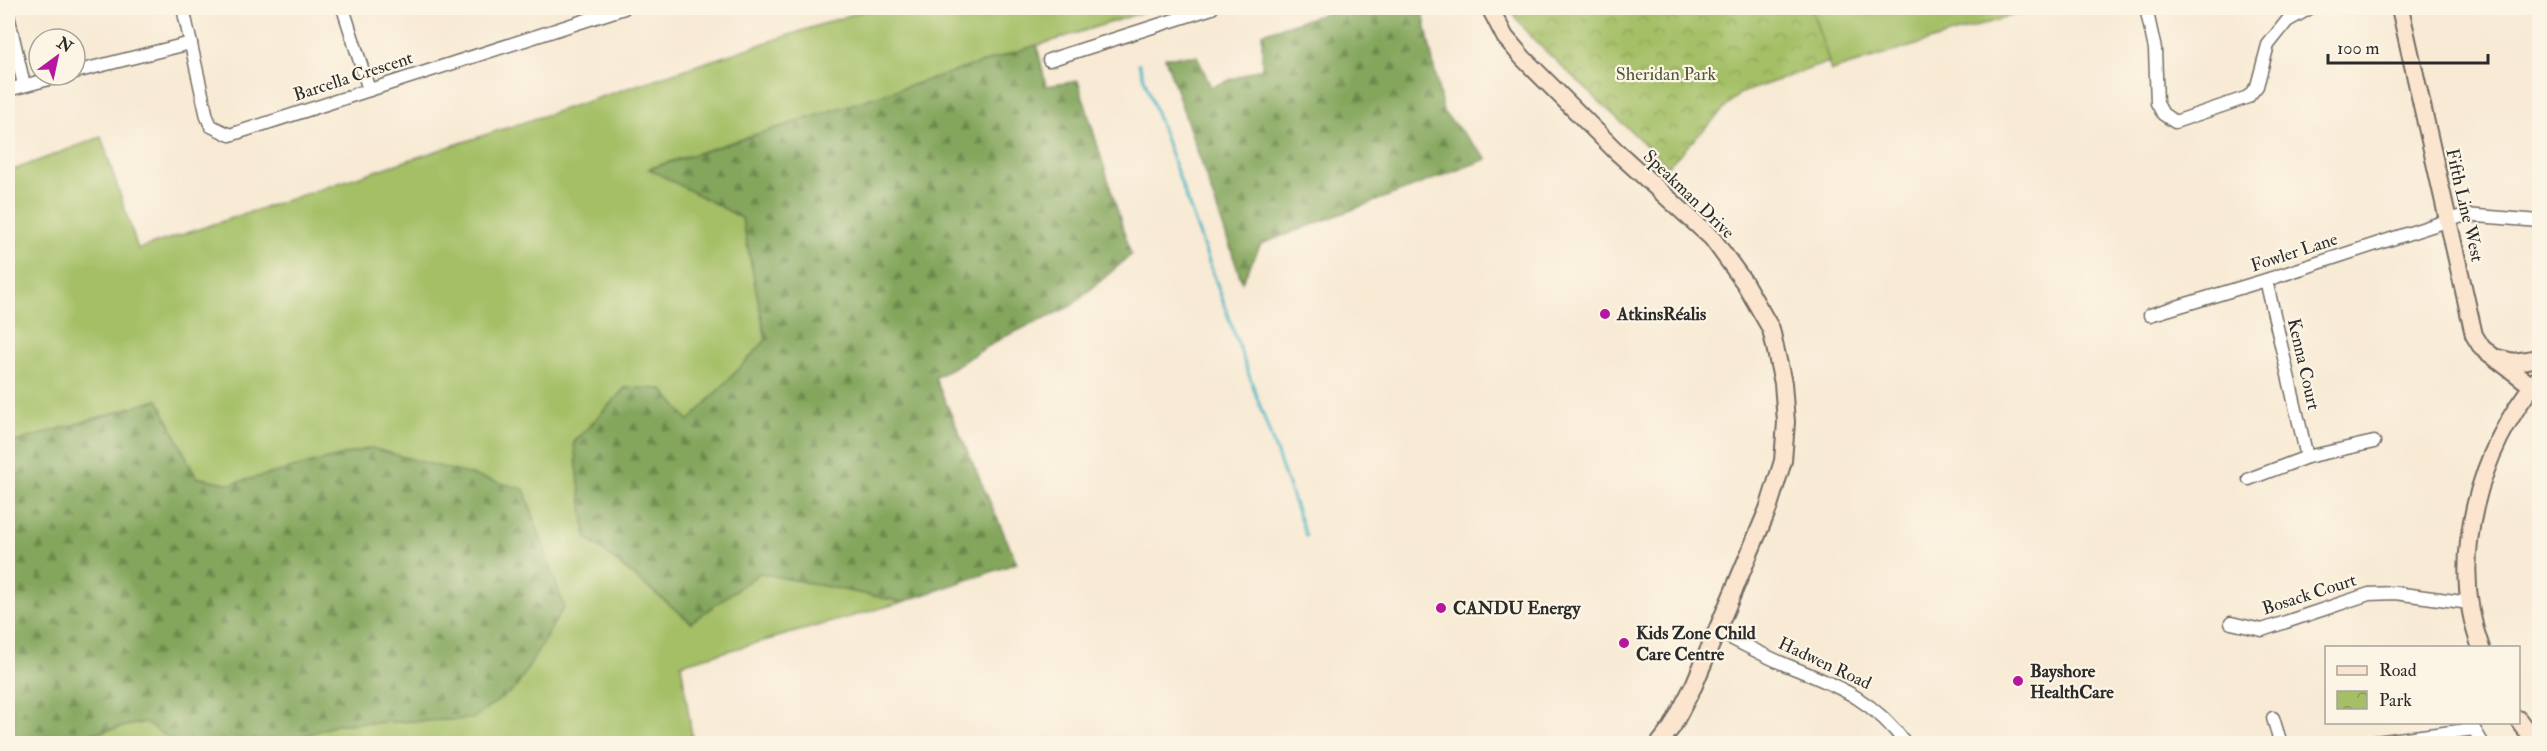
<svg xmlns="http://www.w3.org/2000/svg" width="2547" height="751" font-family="'IM FELL Double Pica',serif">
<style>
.green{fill:#a4bf66;stroke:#687548;stroke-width:1.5}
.forest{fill:url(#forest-firs);stroke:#576843;stroke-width:1.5}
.park{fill:url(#park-crowns);stroke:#687548;stroke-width:1.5}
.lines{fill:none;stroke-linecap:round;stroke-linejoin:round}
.stream{stroke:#49b5c5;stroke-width:3}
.street-casing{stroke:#736e66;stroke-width:15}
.secondary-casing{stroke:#736e66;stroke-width:20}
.street{stroke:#fff;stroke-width:12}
.secondary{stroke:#fce5cf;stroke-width:16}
.poi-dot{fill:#b5179e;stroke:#fcf5e5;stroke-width:2}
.labels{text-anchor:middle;stroke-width:4.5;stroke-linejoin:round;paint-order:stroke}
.park-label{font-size:18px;fill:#4f573d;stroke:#fcf5e5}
.street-label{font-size:18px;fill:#2b2b2b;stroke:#fcf5e5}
.poi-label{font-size:18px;font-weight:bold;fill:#2b2b2b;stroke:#fcf5e5;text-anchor:start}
</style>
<defs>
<pattern id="forest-firs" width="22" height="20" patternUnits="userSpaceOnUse" patternTransform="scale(1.5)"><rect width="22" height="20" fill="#83a65b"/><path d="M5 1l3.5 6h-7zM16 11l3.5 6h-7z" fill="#6b874b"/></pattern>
<pattern id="park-crowns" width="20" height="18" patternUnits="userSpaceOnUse" patternTransform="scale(1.5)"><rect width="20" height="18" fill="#a4bf66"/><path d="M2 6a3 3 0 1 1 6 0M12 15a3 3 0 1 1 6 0" fill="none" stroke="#869b54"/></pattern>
</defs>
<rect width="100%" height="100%" fill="#fcf5e5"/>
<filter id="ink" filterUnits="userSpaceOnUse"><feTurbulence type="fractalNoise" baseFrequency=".0167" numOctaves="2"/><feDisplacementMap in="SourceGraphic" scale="12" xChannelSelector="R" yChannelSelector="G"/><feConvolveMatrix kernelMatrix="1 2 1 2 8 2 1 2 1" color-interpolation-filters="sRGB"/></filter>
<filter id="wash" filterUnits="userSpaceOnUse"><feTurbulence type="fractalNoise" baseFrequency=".008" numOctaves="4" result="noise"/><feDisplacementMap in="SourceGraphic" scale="24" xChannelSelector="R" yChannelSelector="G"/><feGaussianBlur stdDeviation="1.35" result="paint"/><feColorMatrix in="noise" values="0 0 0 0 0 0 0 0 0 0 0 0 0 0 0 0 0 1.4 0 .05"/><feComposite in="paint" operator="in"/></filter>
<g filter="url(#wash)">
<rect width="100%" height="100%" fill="#f8ead4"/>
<g class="green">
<path d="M871 8H1156L650 168 742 218 766 340 689 422 662 389 625 388 574 442 586 537 691 622 760 573 903 602 681 664 693 743H280L339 724 472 719 371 448 231 484 196 477 158 400 8 444V172L101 137 138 249Z"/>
<path d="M1811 8H2037L1831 71Z"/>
<path d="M145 722 176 743 47 744Z"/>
</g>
<g class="forest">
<path d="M1342 8H1422L1443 112 1487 159 1261 244 1242 282 1165 57 1197 56 1211 87 1262 68V33Z"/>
<path d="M1037 45 1046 86 1078 81 1131 255 1071 306 1002 338 935 378 1017 563 903 602 760 573 691 622 586 537 574 443 625 388 662 389 689 421 766 340 742 218 649 169Z"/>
<path d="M158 400 196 477 231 484 371 448 524 489 564 607 516 688 472 719 339 724 280 744 176 743 145 722 47 743H8V444Z"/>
</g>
<path class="park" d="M1512 8H1811L1829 62 1739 94 1668 166 1536 42 1515 17Z"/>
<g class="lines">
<path class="stream" d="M1139 64 1306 536"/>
</g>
</g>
<g filter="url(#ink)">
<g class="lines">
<g class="street-casing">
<g id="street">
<path d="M183 8 207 117 211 126 230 135 624 8"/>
<path d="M343 8 369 90"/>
<path d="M2146 8 2155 49 2157 103 2163 114 2175 122 2248 97 2257 86 2268 45 2287 21 2310 8"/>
<path d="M8 15 24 85"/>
<path d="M1049 60 1212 8"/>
<path d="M75 72 191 43"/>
<path d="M8 90 64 75"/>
<path d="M2266 280 2307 457"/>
<path d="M2150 315 2266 280 2465 215 2540 221"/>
<path d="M2249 479 2307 457 2374 442"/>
<path d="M2231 623 2262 630 2369 594 2395 593 2470 603"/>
<path d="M1717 631C1739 642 1761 654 1784 664 1834 685 1872 697 1906 744"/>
<path d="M2273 718 2281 744"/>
<path d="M2361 744 2474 729 2483 744"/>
</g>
</g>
<g class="secondary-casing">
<g id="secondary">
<path d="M1490 8 1505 37 1523 58 1616 151 1712 238 1744 282 1771 329 1783 383 1786 422 1783 461 1768 509 1694 685 1672 727 1659 744"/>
<path d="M2400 8 2474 335 2482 348 2532 386"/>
<path d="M2497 358 2514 362 2540 358"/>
<path d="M2481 648C2448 560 2479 449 2538 379"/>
<path d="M2518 719 2536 744"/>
</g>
</g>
<use href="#street" class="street"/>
<use href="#secondary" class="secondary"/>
</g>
</g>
<g class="poi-dot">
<circle cx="1605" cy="314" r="6"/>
<circle cx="1441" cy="608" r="6"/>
<circle cx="1624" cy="643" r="6"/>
<circle cx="2018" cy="681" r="6"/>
</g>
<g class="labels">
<g class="park-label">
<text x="1666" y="80">Sheridan Park</text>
</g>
<g class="street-label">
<text transform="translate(353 76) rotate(-18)" y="6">Barcella Crescent</text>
<text transform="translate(1689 194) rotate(44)" y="6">Speakman Drive</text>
<text transform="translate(2465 205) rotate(77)" y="6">Fifth Line West</text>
<text transform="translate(2294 252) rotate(-18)" y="6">Fowler Lane</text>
<text transform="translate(2304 364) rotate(77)" y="6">Kenna Court</text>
<text transform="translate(2309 594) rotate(-18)" y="6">Bosack Court</text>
<text transform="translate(1825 663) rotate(25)" y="6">Hadwen Road</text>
</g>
<g class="poi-label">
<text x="1617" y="320">AtkinsRéalis</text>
<text x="1453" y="614">CANDU Energy</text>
<text x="1636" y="639">Kids Zone Child<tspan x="1636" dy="21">Care Centre</tspan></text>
<text x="2030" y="677">Bayshore<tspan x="2030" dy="21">HealthCare</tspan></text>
</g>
</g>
<rect width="2547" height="751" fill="none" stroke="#fcf5e5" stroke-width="30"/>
<rect x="2325" y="646" width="195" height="78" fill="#fcf5e5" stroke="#a8a49b" stroke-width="1.5"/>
<rect x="2337" y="666" width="30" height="9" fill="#fce5cf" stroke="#a8a49b" stroke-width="1.5"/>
<text x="2379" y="676" font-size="18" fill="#2b2b2b">Road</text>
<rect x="2337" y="691" width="30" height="18" fill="url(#park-crowns)" stroke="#a8a49b" stroke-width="1.5"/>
<text x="2379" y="706" font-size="18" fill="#2b2b2b">Park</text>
<g transform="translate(57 57) rotate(33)"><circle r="28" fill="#fcf5e5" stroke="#a8a49b" stroke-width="1.5"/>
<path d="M0-4.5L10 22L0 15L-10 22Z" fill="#b5179e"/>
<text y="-9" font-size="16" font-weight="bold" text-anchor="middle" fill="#2b2b2b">N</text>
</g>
<path d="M2328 54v9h160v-9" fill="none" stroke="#2b2b2b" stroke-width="3"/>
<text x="2337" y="54" font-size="18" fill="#2b2b2b" stroke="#fcf5e5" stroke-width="4.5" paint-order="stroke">100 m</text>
</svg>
